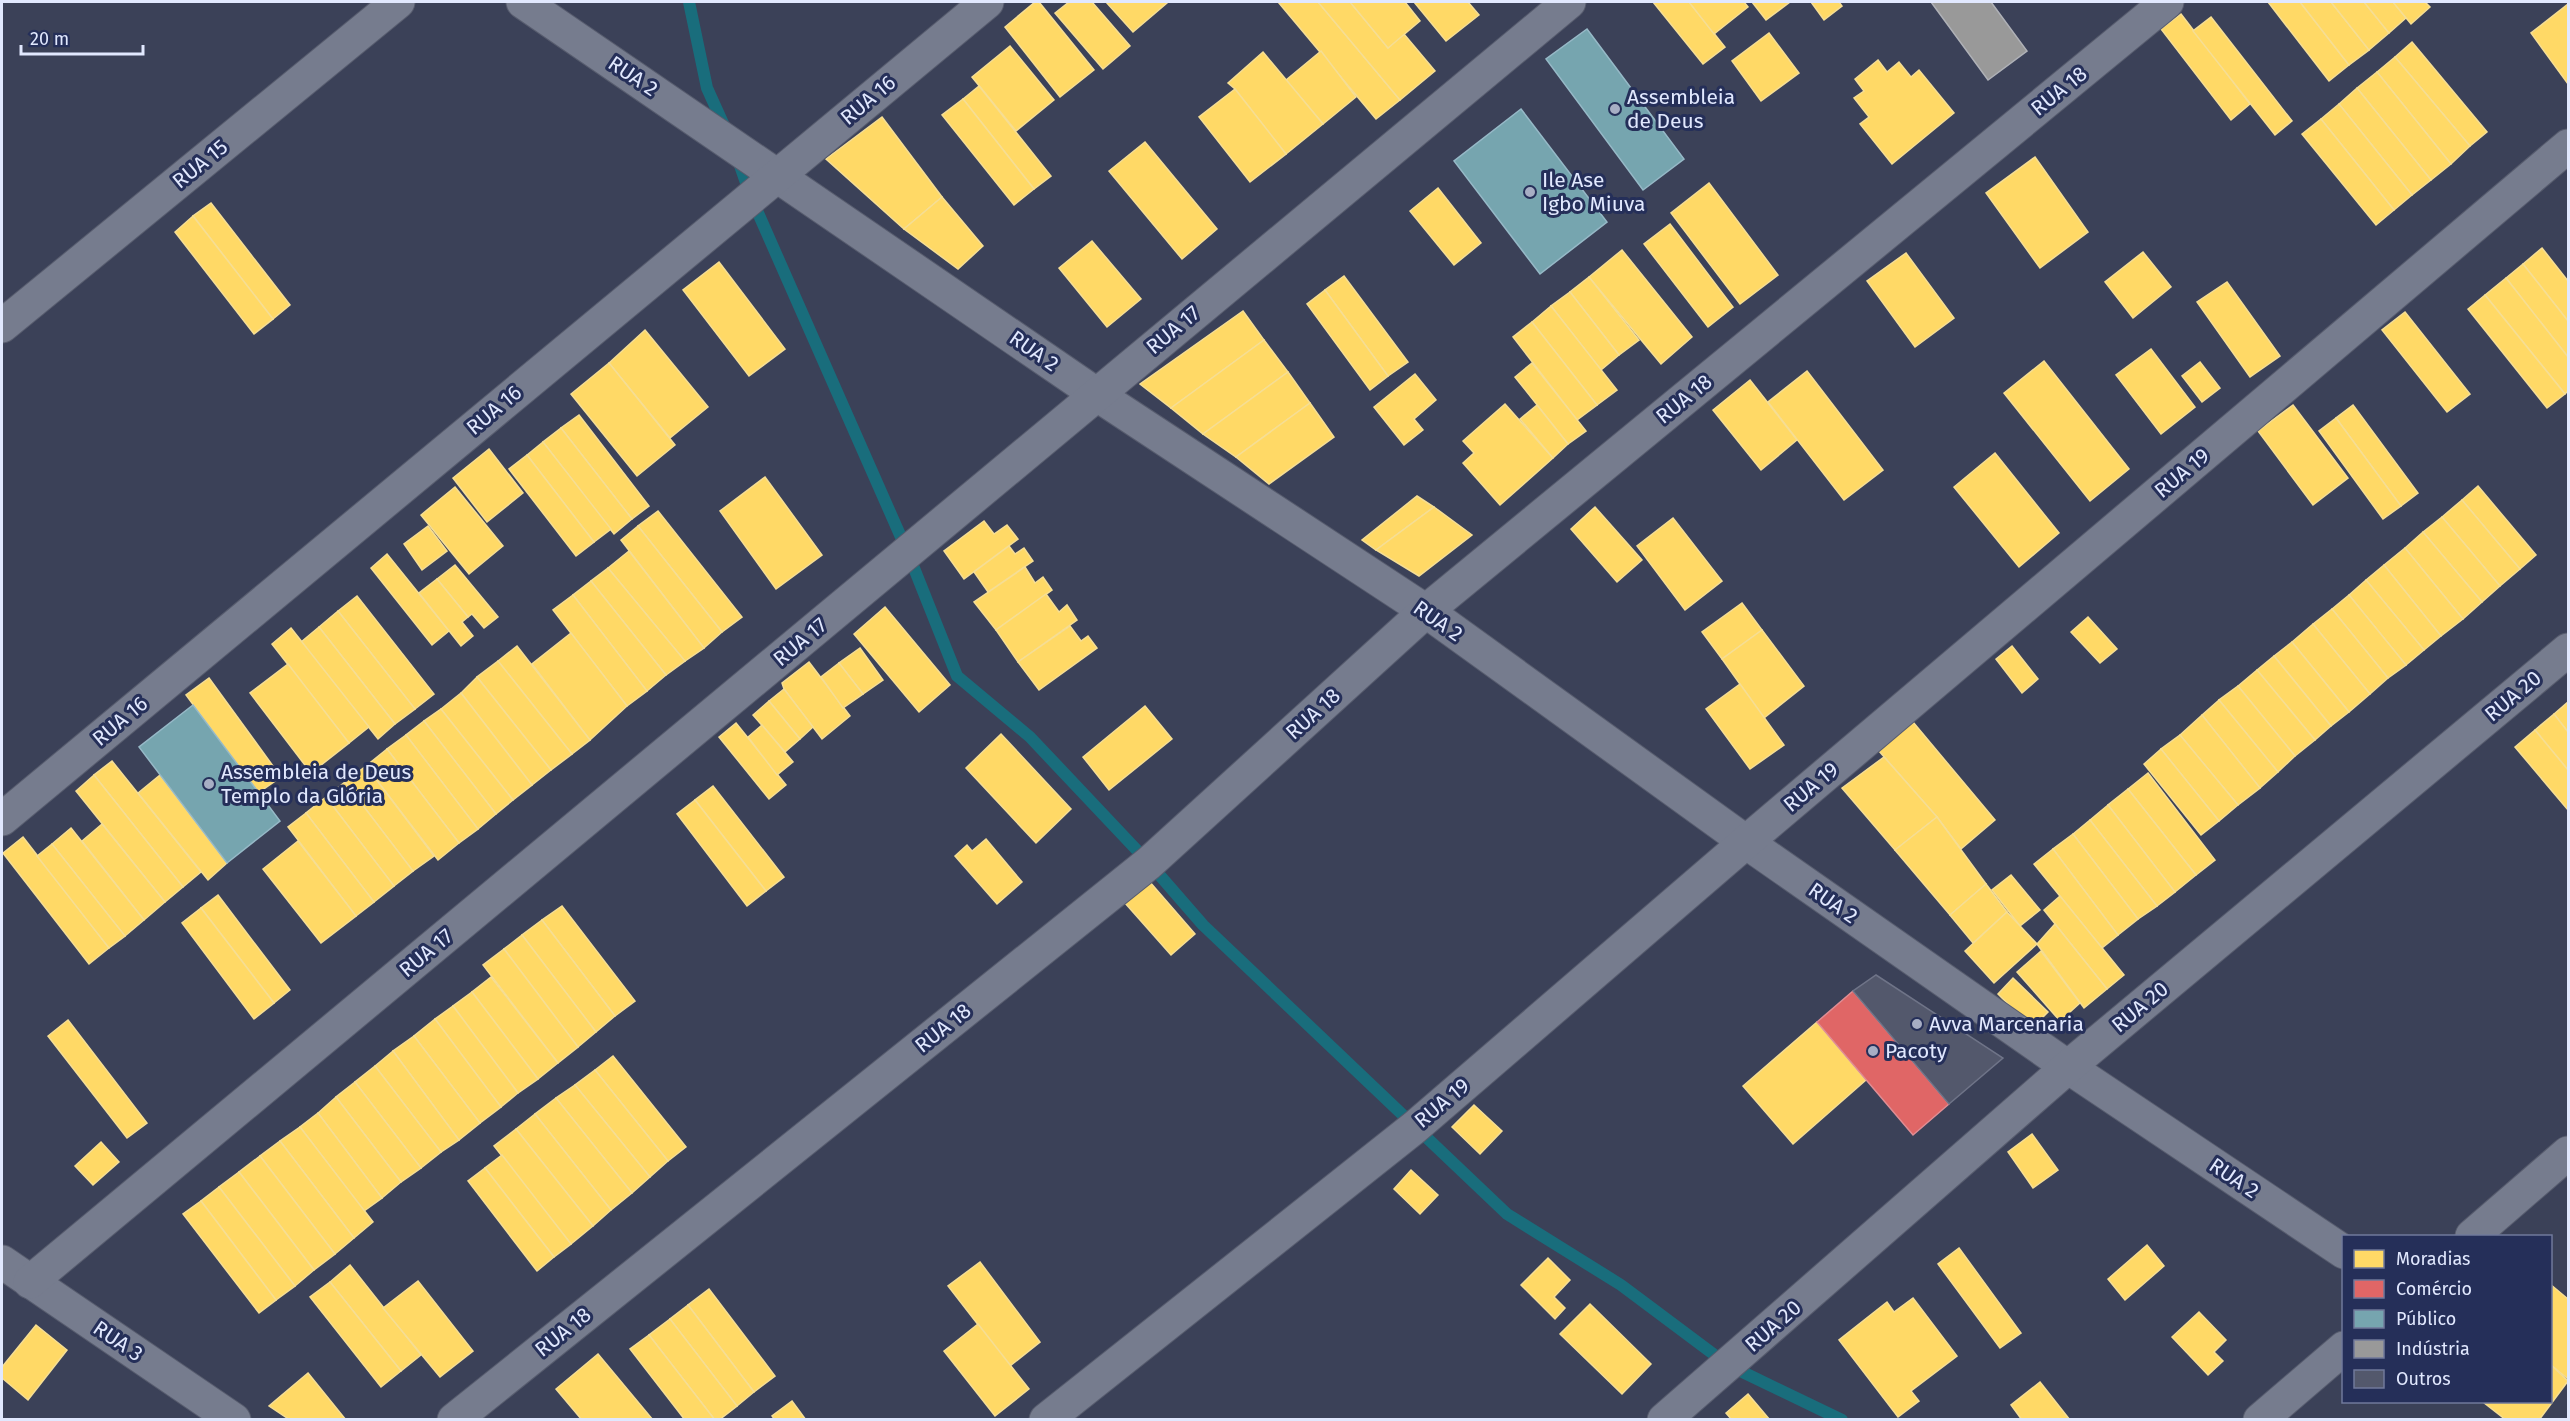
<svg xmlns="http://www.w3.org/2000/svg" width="2570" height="1421" font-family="'Fira Sans',sans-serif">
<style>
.homes{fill:#ffd966;stroke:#f6de94;stroke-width:1.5}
.shops{fill:#e06666;stroke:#e08d94;stroke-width:1.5}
.public{fill:#76a5af;stroke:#96b9c7;stroke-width:1.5}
.industry{fill:#999;stroke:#afb1b7;stroke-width:1.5}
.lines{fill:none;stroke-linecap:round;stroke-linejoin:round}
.stream{stroke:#196d7c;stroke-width:12}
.building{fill:#53586c;stroke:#6f7488;stroke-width:1.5}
.minor-casing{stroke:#575c6e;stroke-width:35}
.minor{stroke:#767c8e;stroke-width:33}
.poi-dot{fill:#a7aec4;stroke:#252f59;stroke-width:2}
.labels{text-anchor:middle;stroke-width:6;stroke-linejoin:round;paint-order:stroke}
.street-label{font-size:21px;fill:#e1e8fe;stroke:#252f59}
.poi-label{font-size:21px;fill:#e1e8fe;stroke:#252f59;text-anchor:start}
</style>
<rect width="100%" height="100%" fill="#3b4158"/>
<g class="homes">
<path d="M1035 2H1039L1094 70 1060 97 1005 27Z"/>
<path d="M1069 2H1092L1130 46 1103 69 1055 13Z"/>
<path d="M1106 2H1166L1167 3 1133 32Z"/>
<path d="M1282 2H1318L1400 100 1376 119 1279 3Z"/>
<path d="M1318 2H1350L1388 48 1404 34 1435 71 1400 100Z"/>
<path d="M1350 2H1405L1420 21 1388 48Z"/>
<path d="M1414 2H1468L1479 15 1446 41Z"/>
<path d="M1653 2H1689L1725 47 1703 64Z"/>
<path d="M1689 2H1744L1748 7 1714 34Z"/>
<path d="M1752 2H1790L1766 20Z"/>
<path d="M1811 2H1839L1842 6 1824 20Z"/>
<path d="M2268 2H2300L2349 65 2329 81Z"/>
<path d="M2300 2H2331L2369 50 2349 65Z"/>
<path d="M2331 2H2364L2389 33 2369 50Z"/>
<path d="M2364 2H2393L2406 18 2389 33Z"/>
<path d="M2393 2H2425L2430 7 2411 24Z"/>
<path d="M2568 4V84L2531 33Z"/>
<path d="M2181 14 2250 104 2231 120 2161 29Z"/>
<path d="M2211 17 2292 121 2275 135 2193 31Z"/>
<path d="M1769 33 1799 73 1761 101 1732 61Z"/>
<path d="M2412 42 2487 132 2470 146 2395 57Z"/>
<path d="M1010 46 1054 100 1016 131 972 77Z"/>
<path d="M1321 51 1356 97 1323 124 1286 80Z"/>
<path d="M1263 52 1323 124 1286 154 1235 89 1228 83Z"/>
<path d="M2395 57 2470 146 2451 164 2377 72Z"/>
<path d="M1878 60 1887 72 1899 62 1911 77 1919 70 1954 113 1892 164 1860 124 1869 117 1854 98 1864 91 1855 79Z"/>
<path d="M2377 72 2451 164 2431 180 2357 88Z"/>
<path d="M979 86 1051 176 1034 189 963 99Z"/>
<path d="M2357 88 2431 180 2412 195 2339 104Z"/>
<path d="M1235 89 1286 154 1250 182 1199 117Z"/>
<path d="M963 99 1034 189 1014 205 942 115Z"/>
<path d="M2339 104 2412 195 2394 210 2321 119Z"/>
<path d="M882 117 942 197 904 229 826 159Z"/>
<path d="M2321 119 2394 210 2376 225 2302 134Z"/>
<path d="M1145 142 1217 229 1182 259 1109 171Z"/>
<path d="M2035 157 2088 232 2040 268 1986 193Z"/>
<path d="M1709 183 1778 275 1740 304 1671 213Z"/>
<path d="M1438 188 1481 243 1454 265 1410 211Z"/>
<path d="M942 197 983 246 958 269 904 229Z"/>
<path d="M211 203 290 305 273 319 193 216Z"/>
<path d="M193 216 273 319 254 334 175 232Z"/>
<path d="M1670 224 1733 307 1708 327 1644 244Z"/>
<path d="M1092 241 1141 299 1107 327 1059 268Z"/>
<path d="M2542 248 2568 281V321L2523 264Z"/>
<path d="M1622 250 1692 337 1661 364 1589 277Z"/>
<path d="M2143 252 2171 287 2133 318 2105 282Z"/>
<path d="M1906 253 1954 318 1915 347 1867 281Z"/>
<path d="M719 262 785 349 749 376 683 290Z"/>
<path d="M2523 264 2568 321V357L2506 278Z"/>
<path d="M1344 276 1408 362 1388 376 1325 290Z"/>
<path d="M1589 277 1639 340 1619 355 1570 292Z"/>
<path d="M2506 278 2568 357V391L2565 394 2485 295Z"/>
<path d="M2227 282 2280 356 2250 377 2197 302Z"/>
<path d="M1325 290 1388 376 1370 390 1307 304Z"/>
<path d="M1570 292 1619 355 1601 370 1551 306Z"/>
<path d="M2485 295 2565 394 2547 408 2468 309Z"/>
<path d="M1551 306 1617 390 1597 405 1532 322Z"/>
<path d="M1243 311 1264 340 1171 408 1140 384Z"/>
<path d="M2405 312 2470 394 2447 412 2382 330Z"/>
<path d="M1532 322 1597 405 1577 420 1513 337Z"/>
<path d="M645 330 708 407 670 438 609 363Z"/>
<path d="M1264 340 1288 372 1203 434 1171 408Z"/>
<path d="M2151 349 2195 407 2161 434 2116 375Z"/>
<path d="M2044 361 2129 469 2090 501 2004 393Z"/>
<path d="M2200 362 2220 388 2202 402 2182 376Z"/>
<path d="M609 363 675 445 637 476 571 394Z"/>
<path d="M1532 363 1586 431 1568 444 1515 377Z"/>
<path d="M1807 371 1883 470 1844 500 1768 402Z"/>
<path d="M1288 372 1310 403 1236 457 1203 434Z"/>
<path d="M1415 374 1436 400 1414 419 1423 430 1404 445 1374 407Z"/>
<path d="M1750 380 1797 440 1761 470 1713 410Z"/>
<path d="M1310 403 1334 437 1269 484 1236 457Z"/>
<path d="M1505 404 1553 458 1500 505 1463 463 1474 453 1463 441Z"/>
<path d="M1537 405 1568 444 1553 458 1520 419Z"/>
<path d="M2293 405 2348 478 2313 505 2258 431Z"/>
<path d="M2353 405 2418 493 2401 506 2336 418Z"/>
<path d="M579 415 649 506 632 519 561 428Z"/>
<path d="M2336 418 2401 506 2383 519 2319 431Z"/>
<path d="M561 428 632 519 614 534 543 442Z"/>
<path d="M543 442 611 529 594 542 527 455Z"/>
<path d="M489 449 523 493 487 522 453 478Z"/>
<path d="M1995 453 2059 533 2019 567 1954 487Z"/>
<path d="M527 455 594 542 576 556 509 469Z"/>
<path d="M765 477 822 555 776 589 720 511Z"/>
<path d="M2478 486 2536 555 2520 569 2462 500Z"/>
<path d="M455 487 503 546 469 574 421 515Z"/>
<path d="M1417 496 1434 507 1376 550 1362 540Z"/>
<path d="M2462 500 2520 569 2500 586 2442 517Z"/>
<path d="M1434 507 1472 535 1419 576 1376 550Z"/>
<path d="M1595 507 1642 560 1617 582 1571 529Z"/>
<path d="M658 511 742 617 722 632 638 526Z"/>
<path d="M2442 517 2500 586 2482 602 2423 532Z"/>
<path d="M1673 518 1722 581 1685 610 1637 546Z"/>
<path d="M984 521 994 534 1007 525 1018 539 964 579 944 551Z"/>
<path d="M428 526 447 551 422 570 404 544Z"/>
<path d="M638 526 722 632 704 648 621 540Z"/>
<path d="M2423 532 2482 602 2463 619 2405 548Z"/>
<path d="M1009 546 1015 554 1024 548 1033 561 988 592 974 572Z"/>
<path d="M2405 548 2463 619 2441 636 2384 565Z"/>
<path d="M629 551 704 648 685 661 608 568Z"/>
<path d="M387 554 449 631 432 645 371 568Z"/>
<path d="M455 565 498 617 484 628 472 614 468 617 437 579Z"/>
<path d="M2384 565 2441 636 2424 650 2366 580Z"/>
<path d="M1025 567 1035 583 1043 577 1052 590 996 630 974 602Z"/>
<path d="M608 568 685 661 666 675 591 581Z"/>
<path d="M437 579 468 617 462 622 473 636 461 646 419 593Z"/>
<path d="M2366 580 2424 650 2406 665 2349 595Z"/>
<path d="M591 581 666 675 647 691 573 595Z"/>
<path d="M1046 594 1059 612 1067 605 1077 620 1018 662 996 630Z"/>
<path d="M573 595 647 691 627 706 553 610Z"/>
<path d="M2349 595 2406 665 2388 678 2332 609Z"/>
<path d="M357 596 434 694 415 709 338 611Z"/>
<path d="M1742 603 1762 630 1722 659 1702 632Z"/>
<path d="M885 607 950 685 919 712 854 634Z"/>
<path d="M2332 609 2388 678 2370 694 2313 624Z"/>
<path d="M338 611 415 709 395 724 319 627Z"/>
<path d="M2088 617 2117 649 2100 663 2071 632Z"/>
<path d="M2313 624 2370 694 2349 712 2292 642Z"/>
<path d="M1070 626 1081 641 1088 636 1097 648 1039 690 1018 662Z"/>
<path d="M319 627 395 724 378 739 301 642Z"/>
<path d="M291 628 369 727 349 743 272 644Z"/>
<path d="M1762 630 1804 686 1764 718 1722 659Z"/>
<path d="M571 633 627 706 590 740 532 664Z"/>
<path d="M2292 642 2349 712 2331 726 2274 656Z"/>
<path d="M517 646 590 740 572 754 498 661Z"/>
<path d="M2012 646 2038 679 2022 693 1996 659Z"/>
<path d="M860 648 883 680 863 694 839 663Z"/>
<path d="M2274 656 2331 726 2315 740 2257 670Z"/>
<path d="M498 661 572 754 551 770 477 677Z"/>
<path d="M809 662 850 716 822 739 784 689 782 683Z"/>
<path d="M839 663 863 694 843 708 821 677Z"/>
<path d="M288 664 349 743 311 773 250 693Z"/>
<path d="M2257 670 2315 740 2295 756 2238 686Z"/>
<path d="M477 677 551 770 532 785 461 693Z"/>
<path d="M209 678 281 777 258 793 186 695Z"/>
<path d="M1740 684 1784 745 1750 769 1706 709Z"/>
<path d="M2238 686 2295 756 2278 772 2219 700Z"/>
<path d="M784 689 813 727 800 739 769 701Z"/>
<path d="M461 693 532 785 513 800 441 709Z"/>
<path d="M2219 700 2278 772 2260 788 2202 715Z"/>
<path d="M769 701 800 739 785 752 753 715Z"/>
<path d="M2568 702V732L2554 714Z"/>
<path d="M1145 706 1172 739 1109 790 1083 757Z"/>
<path d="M441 709 513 800 496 814 424 721Z"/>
<path d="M2554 714 2568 732V770L2535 730Z"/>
<path d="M2202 715 2260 788 2238 805 2180 735Z"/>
<path d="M424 721 496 814 478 829 406 735Z"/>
<path d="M1913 722 1995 820 1961 849 1937 817 1879 751Z"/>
<path d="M736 723 786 785 769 799 719 737Z"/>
<path d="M762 725 793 762 777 775 748 737Z"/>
<path d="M2535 730 2568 770V810L2515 747Z"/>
<path d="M1001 734 1071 809 1036 843 966 768Z"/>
<path d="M406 735 478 829 459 843 387 749Z"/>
<path d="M2180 735 2238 805 2219 821 2161 749Z"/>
<path d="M387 749 459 843 438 860 366 766Z"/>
<path d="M2161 749 2219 821 2201 835 2144 764Z"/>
<path d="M1884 757 1937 817 1895 850 1842 788Z"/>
<path d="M112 761 201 872 183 887 94 775Z"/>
<path d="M366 766 434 856 413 871 345 782Z"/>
<path d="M2148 773 2215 860 2196 875 2128 789Z"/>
<path d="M94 775 183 887 165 902 76 791Z"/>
<path d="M160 775 227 863 208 880 138 793Z"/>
<path d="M345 782 413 871 394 886 326 797Z"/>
<path d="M713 786 784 877 766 891 695 800Z"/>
<path d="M2128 789 2196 875 2175 892 2108 805Z"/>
<path d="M326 797 394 886 374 902 306 813Z"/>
<path d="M695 800 766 891 747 906 677 814Z"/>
<path d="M2108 805 2175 892 2157 906 2090 820Z"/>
<path d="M306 813 374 902 356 916 288 827Z"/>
<path d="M1937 817 1986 884 1950 915 1895 850Z"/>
<path d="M2090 820 2157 906 2138 919 2073 834Z"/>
<path d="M102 824 165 902 144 920 82 841Z"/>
<path d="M71 828 144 920 125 936 52 844Z"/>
<path d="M2073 834 2138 919 2118 935 2053 849Z"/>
<path d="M23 837 109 948 89 964 3 853Z"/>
<path d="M986 839 1022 882 997 904 955 856 967 845 972 851Z"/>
<path d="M298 841 356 916 321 943 263 869Z"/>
<path d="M52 844 125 936 109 948 37 856Z"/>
<path d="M2053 849 2118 935 2102 948 2034 864Z"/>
<path d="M2011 875 2040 910 2020 926 1992 890Z"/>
<path d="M1149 881 1195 934 1171 955 1125 903Z"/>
<path d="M1986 884 2007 912 1973 943 1950 915Z"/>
<path d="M218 895 290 990 274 1003 201 908Z"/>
<path d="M2060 896 2124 975 2107 989 2044 910Z"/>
<path d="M562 906 635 1001 615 1016 542 920Z"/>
<path d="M201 908 274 1003 254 1019 182 923Z"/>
<path d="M2007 912 2037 944 1994 983 1965 951Z"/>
<path d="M542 920 615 1016 596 1032 522 935Z"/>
<path d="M2055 924 2107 989 2084 1008 2037 944Z"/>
<path d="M522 935 596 1032 578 1047 504 949Z"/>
<path d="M504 949 578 1047 558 1063 483 965Z"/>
<path d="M2041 951 2080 1003 2060 1021 2017 972Z"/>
<path d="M491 977 558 1063 538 1079 472 992Z"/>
<path d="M2013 978 2048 1012 2032 1028 1998 994Z"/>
<path d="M472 992 538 1079 518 1093 453 1006Z"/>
<path d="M453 1006 518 1093 501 1107 435 1019Z"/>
<path d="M435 1019 501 1107 480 1123 414 1036Z"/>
<path d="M68 1020 147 1123 127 1138 48 1036Z"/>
<path d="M1817 1022 1866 1080 1793 1144 1743 1086Z"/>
<path d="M414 1036 480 1123 459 1140 393 1051Z"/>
<path d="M393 1051 459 1140 441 1152 375 1066Z"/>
<path d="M613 1056 686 1147 668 1161 595 1070Z"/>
<path d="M375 1066 441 1152 421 1168 355 1082Z"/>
<path d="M595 1070 668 1161 650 1177 575 1085Z"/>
<path d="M355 1082 421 1168 401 1182 336 1097Z"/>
<path d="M575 1085 650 1177 632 1193 556 1098Z"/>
<path d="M336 1097 401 1182 382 1198 318 1113Z"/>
<path d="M556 1098 632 1193 611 1210 535 1114Z"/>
<path d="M1474 1105 1502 1131 1480 1154 1452 1127Z"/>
<path d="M318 1113 382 1198 364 1211 300 1127Z"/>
<path d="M535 1114 611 1210 593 1226 516 1129Z"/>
<path d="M300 1127 373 1222 354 1238 280 1141Z"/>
<path d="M516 1129 593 1226 571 1244 494 1146Z"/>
<path d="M2032 1134 2058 1170 2033 1188 2008 1152Z"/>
<path d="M280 1141 354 1238 335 1254 260 1156Z"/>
<path d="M101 1142 119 1162 93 1185 75 1166Z"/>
<path d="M502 1155 571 1244 554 1257 485 1168Z"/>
<path d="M260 1156 335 1254 314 1270 239 1172Z"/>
<path d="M485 1168 554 1257 537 1271 468 1181Z"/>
<path d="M1411 1170 1438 1195 1420 1214 1394 1189Z"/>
<path d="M239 1172 314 1270 295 1286 219 1187Z"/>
<path d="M219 1187 295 1286 276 1300 201 1201Z"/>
<path d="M201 1201 276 1300 259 1313 183 1214Z"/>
<path d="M2147 1245 2164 1266 2125 1300 2108 1279Z"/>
<path d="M1959 1248 2021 1333 2000 1348 1938 1264Z"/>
<path d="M1548 1258 1570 1280 1554 1297 1565 1308 1555 1319 1521 1285Z"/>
<path d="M980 1262 1040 1342 1010 1366 948 1286Z"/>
<path d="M350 1265 421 1355 401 1371 330 1282Z"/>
<path d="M418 1281 473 1351 440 1377 383 1308Z"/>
<path d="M330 1282 401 1371 381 1387 310 1297Z"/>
<path d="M2550 1284 2568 1299V1379L2550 1364Z"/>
<path d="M709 1289 775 1376 754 1392 688 1305Z"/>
<path d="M1913 1298 1957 1356 1911 1391 1919 1401 1898 1417 1839 1340 1887 1302 1894 1312Z"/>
<path d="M1590 1304 1651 1364 1622 1394 1560 1334Z"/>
<path d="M688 1305 754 1392 737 1406 670 1319Z"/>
<path d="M2199 1312 2226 1340 2214 1352 2223 1361 2208 1375 2172 1337Z"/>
<path d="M670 1319 737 1406 719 1420H715L649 1335Z"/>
<path d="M978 1324 1029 1389 995 1416 944 1351Z"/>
<path d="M36 1325 67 1350 28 1400 2 1378V1367Z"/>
<path d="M649 1335 715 1420H685L630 1349Z"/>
<path d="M598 1354 653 1420H582L556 1389Z"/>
<path d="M2550 1364 2568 1381 2539 1420H2506L2483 1402H2550Z"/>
<path d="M308 1373 346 1420H290L269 1406Z"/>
<path d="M2040 1382 2070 1420H2022L2011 1405Z"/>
<path d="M1748 1394 1770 1420H1732L1726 1413Z"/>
<path d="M792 1401 806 1420H775L772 1416Z"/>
</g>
<path class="shops" d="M1853 991 1949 1104 1913 1135 1817 1022Z"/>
<g class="public">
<path d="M1587 29 1684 159 1643 190 1546 59Z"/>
<path d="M1521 109 1607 222 1540 274 1454 161Z"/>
<path d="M193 705 280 821 227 863 139 747Z"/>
</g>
<path class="industry" d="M1931 2H1991L2027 51 1988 80Z"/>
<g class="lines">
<g class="stream">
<path d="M689 2 707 88 726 130"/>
<path d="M737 157 751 197 908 553 957 676 1030 737 1149 863 1203 925 1507 1214 1621 1285 1728 1365 1842 1420"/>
</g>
</g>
<path class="building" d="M1876 975 2003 1058 1949 1104 1853 991Z"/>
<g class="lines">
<g class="minor-casing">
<g id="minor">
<path d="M523 2 1096 394 1426 611 1746 842 2068 1067 2344 1252"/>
<path d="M2 326 398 2"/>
<path d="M2 819 987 2"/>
<path d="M2472 1236 2568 1153"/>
<path d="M2 1262 234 1420"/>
<path d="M30 1282 1569 2"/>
<path d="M454 1420 1149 863 1426 611 2167 2"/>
<path d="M1046 1420 1415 1127 1746 842 2568 146"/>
<path d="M1664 1420 2068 1067 2568 650"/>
<path d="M2260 1420 2344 1348"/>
</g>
</g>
<use href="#minor" class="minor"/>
</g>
<g class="poi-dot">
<circle cx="1615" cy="109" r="6"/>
<circle cx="1530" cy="192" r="6"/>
<circle cx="209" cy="784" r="6"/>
<circle cx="1917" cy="1024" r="6"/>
<circle cx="1873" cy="1051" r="6"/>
</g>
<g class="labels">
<g class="street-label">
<text transform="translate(633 76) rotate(34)" y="7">RUA 2</text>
<text transform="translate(2059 91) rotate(-39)" y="7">RUA 18</text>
<text transform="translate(868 100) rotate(-40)" y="7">RUA 16</text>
<text transform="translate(200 164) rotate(-39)" y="7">RUA 15</text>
<text transform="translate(1173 330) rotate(-40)" y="7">RUA 17</text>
<text transform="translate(1034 351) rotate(35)" y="7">RUA 2</text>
<text transform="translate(1684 399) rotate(-39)" y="7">RUA 18</text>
<text transform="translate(494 410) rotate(-40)" y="7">RUA 16</text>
<text transform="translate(2182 473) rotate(-40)" y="7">RUA 19</text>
<text transform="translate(1438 621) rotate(35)" y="7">RUA 2</text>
<text transform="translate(800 642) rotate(-40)" y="7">RUA 17</text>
<text transform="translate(2513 696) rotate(-40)" y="7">RUA 20</text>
<text transform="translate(1313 714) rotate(-42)" y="7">RUA 18</text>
<text transform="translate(120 721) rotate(-40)" y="7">RUA 16</text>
<text transform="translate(1811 787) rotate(-40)" y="7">RUA 19</text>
<text transform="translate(1833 903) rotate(35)" y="7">RUA 2</text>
<text transform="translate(426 953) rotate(-40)" y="7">RUA 17</text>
<text transform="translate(2140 1007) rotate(-40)" y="7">RUA 20</text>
<text transform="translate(943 1028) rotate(-39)" y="7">RUA 18</text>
<text transform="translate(1442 1103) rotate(-40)" y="7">RUA 19</text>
<text transform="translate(2234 1178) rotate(34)" y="7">RUA 2</text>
<text transform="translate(1773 1326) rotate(-41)" y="7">RUA 20</text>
<text transform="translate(563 1332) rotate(-39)" y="7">RUA 18</text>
<text transform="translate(118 1341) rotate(34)" y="7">RUA 3</text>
</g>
<g class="poi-label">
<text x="1627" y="104">Assembleia<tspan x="1627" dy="24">de Deus</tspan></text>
<text x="1542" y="187">Ile Ase<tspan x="1542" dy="24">Igbo Miuva</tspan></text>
<text x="221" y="779">Assembleia de Deus<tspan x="221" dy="24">Templo da Glória</tspan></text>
<text x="1929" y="1031">Avva Marcenaria</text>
<text x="1885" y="1058">Pacoty</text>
</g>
</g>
<rect width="2570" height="1421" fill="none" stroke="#e1e8fe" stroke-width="6"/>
<rect x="2342" y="1235" width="210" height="168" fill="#252f59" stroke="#70799b" stroke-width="1.5"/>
<rect x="2354" y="1250" width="30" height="18" fill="#ffd966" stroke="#70799b" stroke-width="1.5"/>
<text x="2396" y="1265" font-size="18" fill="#e1e8fe">Moradias</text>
<rect x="2354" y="1280" width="30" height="18" fill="#e06666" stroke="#70799b" stroke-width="1.5"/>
<text x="2396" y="1295" font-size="18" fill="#e1e8fe">Comércio</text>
<rect x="2354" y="1310" width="30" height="18" fill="#76a5af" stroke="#70799b" stroke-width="1.5"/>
<text x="2396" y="1325" font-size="18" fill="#e1e8fe">Público</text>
<rect x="2354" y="1340" width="30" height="18" fill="#999999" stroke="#70799b" stroke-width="1.5"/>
<text x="2396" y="1355" font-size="18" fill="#e1e8fe">Indústria</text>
<rect x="2354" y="1370" width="30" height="18" fill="#53586c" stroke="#70799b" stroke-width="1.5"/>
<text x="2396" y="1385" font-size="18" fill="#e1e8fe">Outros</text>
<path d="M21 45v9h122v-9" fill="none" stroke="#e1e8fe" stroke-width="3"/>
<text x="30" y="45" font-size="18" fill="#e1e8fe" stroke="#252f59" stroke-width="4.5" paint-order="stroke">20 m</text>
</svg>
